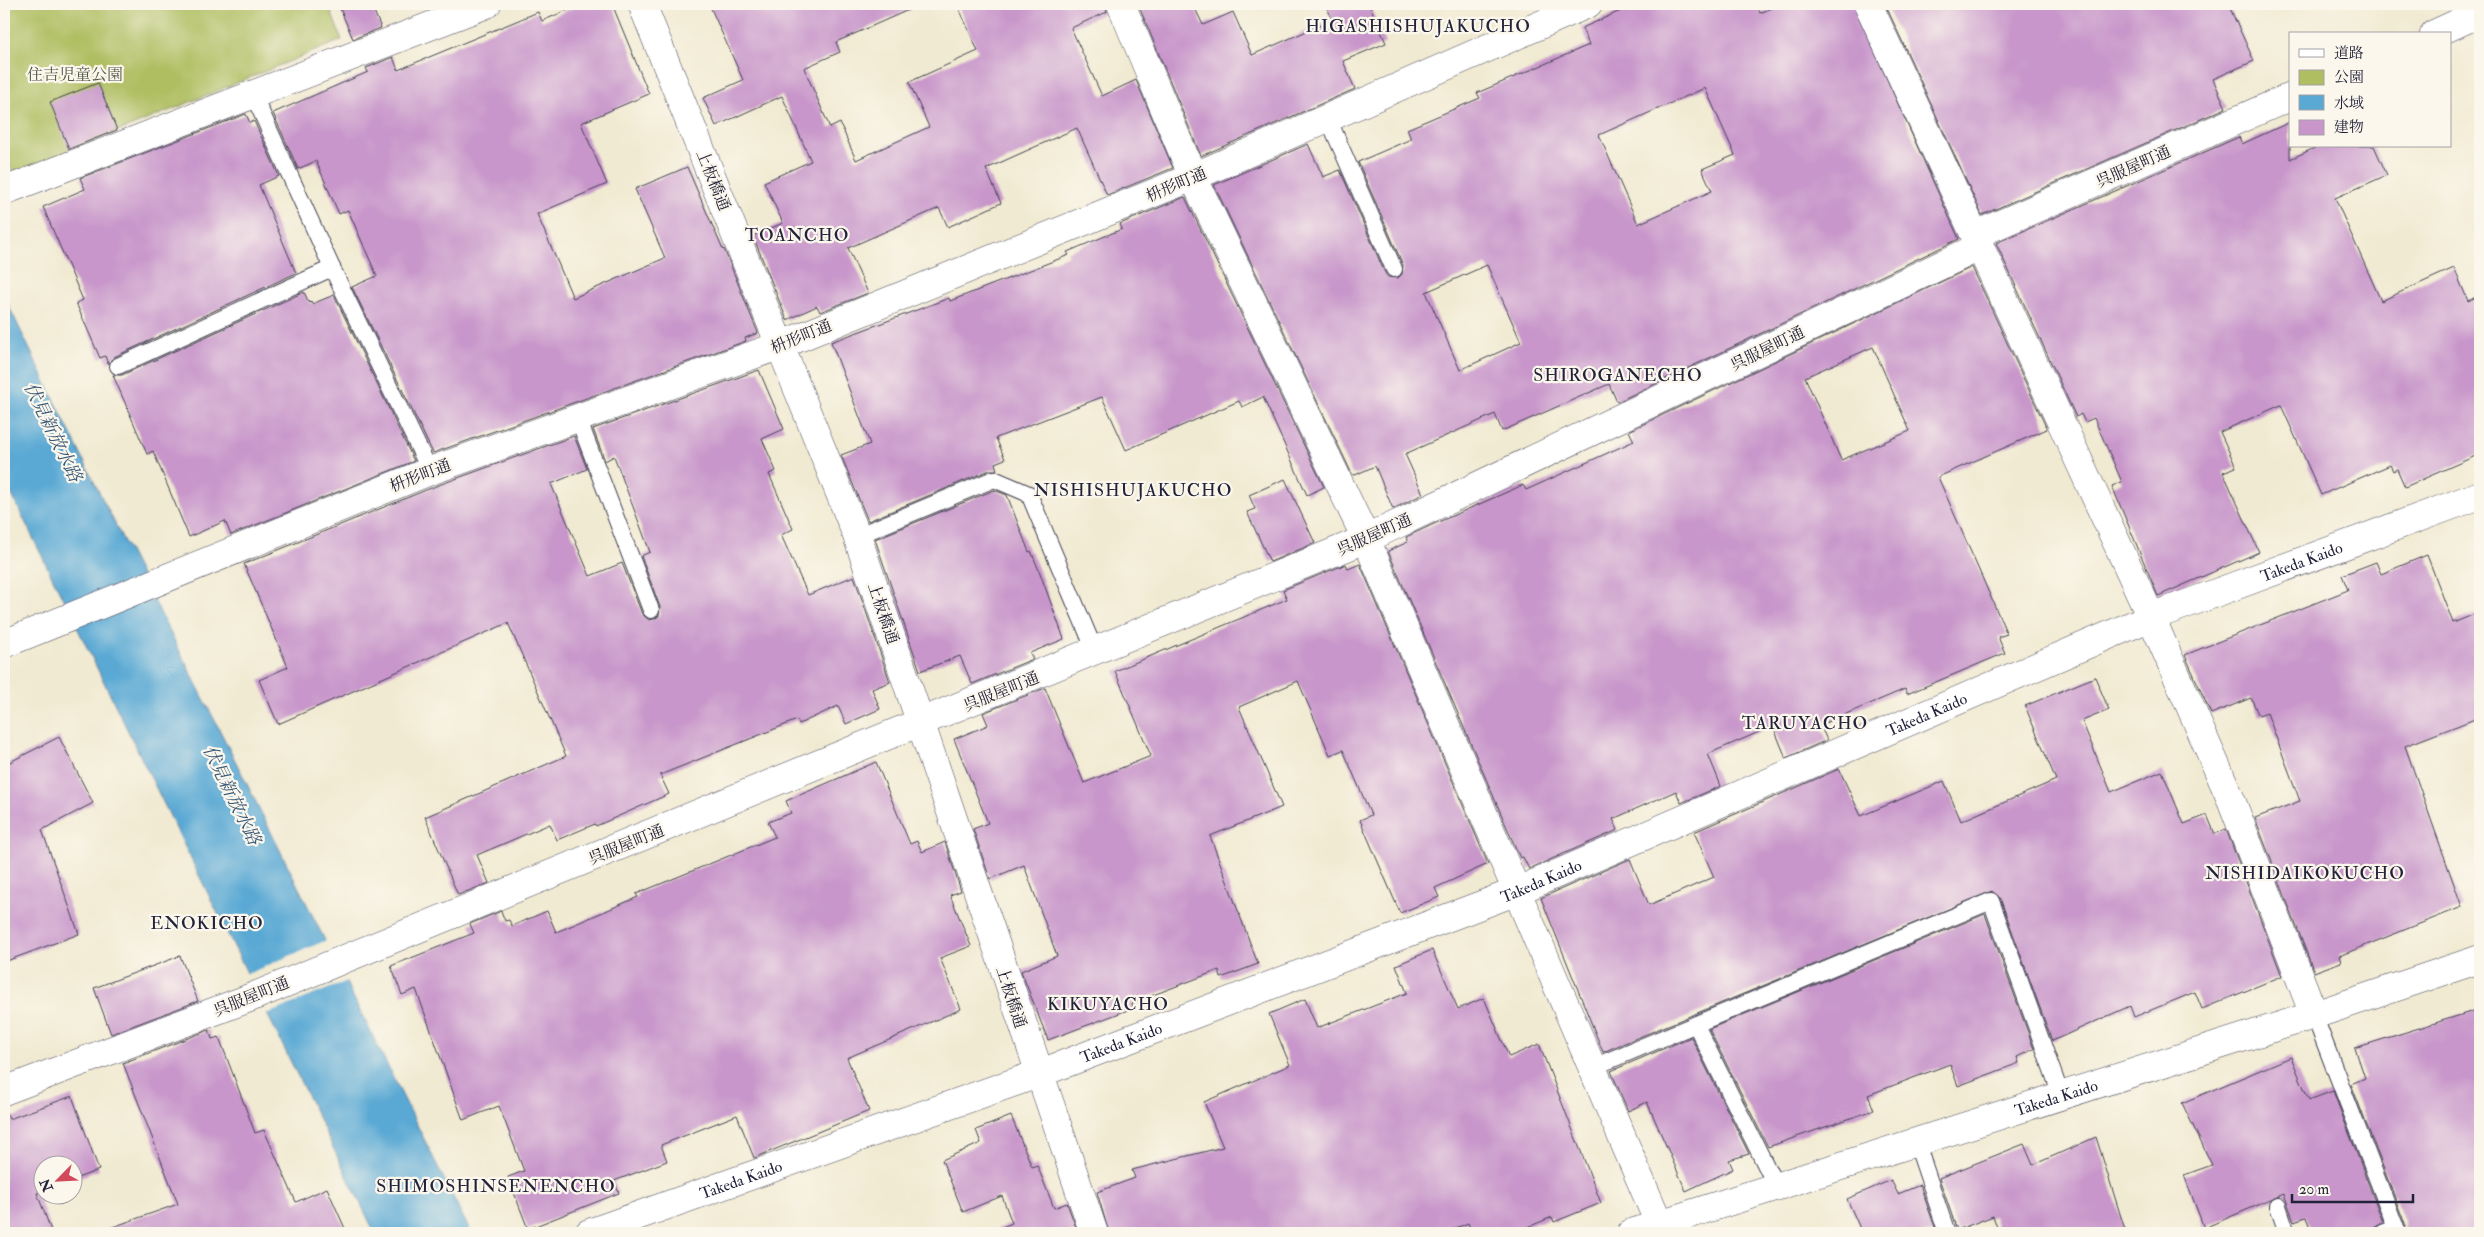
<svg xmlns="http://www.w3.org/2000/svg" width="2484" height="1237" font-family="'IM FELL Double Pica','Noto Serif JP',serif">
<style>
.green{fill:#afbe60;stroke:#68704e}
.water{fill:#5aa9d4;stroke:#3e6688}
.pier{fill:#f1ead2}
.building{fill:#c896ca;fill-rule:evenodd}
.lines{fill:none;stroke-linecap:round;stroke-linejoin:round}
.lane-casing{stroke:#414052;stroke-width:18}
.street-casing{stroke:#414052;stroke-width:29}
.secondary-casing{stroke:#414052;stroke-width:29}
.lane{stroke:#fff;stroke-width:16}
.street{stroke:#fff;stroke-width:28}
.secondary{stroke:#fff;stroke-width:28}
.labels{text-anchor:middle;stroke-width:4.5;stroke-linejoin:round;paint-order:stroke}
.park-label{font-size:16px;fill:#535948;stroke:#fbf7ec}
.street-label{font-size:16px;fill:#22223b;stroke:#fbf7ec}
.neighbourhood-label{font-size:18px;letter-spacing:1px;fill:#22223b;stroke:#fbf7ec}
.water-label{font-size:18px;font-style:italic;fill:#385878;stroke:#fbf7ec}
</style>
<rect width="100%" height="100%" fill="#fbf7ec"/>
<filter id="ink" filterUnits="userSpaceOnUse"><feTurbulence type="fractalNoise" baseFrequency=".02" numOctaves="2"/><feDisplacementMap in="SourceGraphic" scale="10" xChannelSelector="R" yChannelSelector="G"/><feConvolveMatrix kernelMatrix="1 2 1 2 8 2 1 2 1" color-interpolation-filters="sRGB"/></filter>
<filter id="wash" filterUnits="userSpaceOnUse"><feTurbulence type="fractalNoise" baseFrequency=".0096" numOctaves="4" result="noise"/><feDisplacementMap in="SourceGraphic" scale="20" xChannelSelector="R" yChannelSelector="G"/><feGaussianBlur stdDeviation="1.12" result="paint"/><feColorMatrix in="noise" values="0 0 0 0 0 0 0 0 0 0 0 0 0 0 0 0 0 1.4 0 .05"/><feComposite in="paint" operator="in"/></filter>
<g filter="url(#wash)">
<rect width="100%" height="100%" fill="#f1ead2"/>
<path class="green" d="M4 4H328L342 40 14 174 4 154Z"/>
<path class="water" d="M4 296 101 496 242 774 471 1233H375L4 479Z"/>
<path class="pier" d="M327 940 347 981 265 1015 245 975Z"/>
<g id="blocks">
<g class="building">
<path d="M338 4H371L381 28 353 39Z"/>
<path d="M582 4H612L649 94 581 123 607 184 537 214 573 298 665 258 635 189 687 167 723 250 724 249 758 333 745 338 746 341 433 453 352 287 377 276 348 210 339 214 316 161 298 169 273 113 368 72 366 68 393 57 398 70 538 12 542 21Z"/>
<path d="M709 4H922L836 42 840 52 804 68 830 128 840 123 856 160 929 127 909 82 978 51 957 4H1106L1107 12 1071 28 1102 96 1136 80 1173 168 1107 195 1077 128 986 169 1001 203 948 227 939 208 848 248 868 293 820 312 817 306 787 320 753 236 783 223 764 182 811 161 782 96 716 126 703 98 743 80Z"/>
<path d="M1138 4H1193L1203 25 1233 12 1252 55 1332 20 1326 4H1369L1386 43 1343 61 1355 89 1201 156Z"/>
<path d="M1636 4H1756L1760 13 1781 4H1853L1959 239 1617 402 1609 384 1502 431 1495 414 1405 454 1423 494 1393 509 1375 466 1355 475 1352 474 1214 185 1308 144 1323 177 1340 170 1385 273 1388 277 1398 278 1402 274 1403 265 1358 162 1411 139 1407 129 1480 98 1477 93 1589 45 1582 28ZM1705 88 1735 155 1702 169 1712 191 1638 224 1599 135ZM1487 265 1521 342 1460 370 1426 292Z"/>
<path d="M1885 4H2228L2254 61 2213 79 2226 108 1982 215Z"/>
<path d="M98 83 117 130 69 149 50 102Z"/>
<path d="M246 114 250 123 254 121 279 176 259 185 296 273 114 357 108 364 105 356 100 358 76 303 83 300 43 207 85 189 80 178Z"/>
<path d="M2290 122V159L2319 146H2374L2387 175 2335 198 2381 301 2454 268 2468 301 2480 295V454L2405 487 2397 469 2393 471 2390 465 2321 495 2281 405 2220 432 2236 467 2223 472 2259 552 2158 596 2112 486 2122 482 2094 418 2085 422 2081 414 2076 417 1996 243 2239 137 2242 144Z"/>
<path d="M1185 197 1324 487 1307 495 1263 397 1242 407 1239 401 1126 450 1102 397 996 438 1005 459 995 463 997 470H990L868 521 841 455 870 444 831 342 949 298 950 301 1069 255 1067 252 1122 229 1120 224Z"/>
<path d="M1972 267 2047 429 1938 477 2007 634 1998 637 2005 653 1907 694 1905 689 1820 725 1827 740 1786 758 1773 726 1708 754 1721 786 1681 803 1676 791 1613 819 1618 830 1529 869 1523 857 1520 858 1388 551 1408 542 1406 537 1436 523 1523 485 1526 490 1634 441 1629 431ZM1873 347 1910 431 1841 460 1805 377Z"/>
<path d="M304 292 309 303 311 301 312 304 334 295 414 461 231 535 225 521 189 537 153 451 147 454 113 375H122Z"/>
<path d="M759 370 784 429 762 439 776 471 769 474 793 529 781 535 808 595 854 576 890 682 872 689 880 709 846 724 838 706 799 724 797 720 660 775 669 794 596 826 595 824 557 840 550 824 477 855 489 883 458 895 425 817 566 756 508 623 278 724 259 680 288 667 244 564 436 486 574 436 587 469 551 484 590 576 622 563 642 614 649 620 654 619 659 616 660 607 641 556 650 552 614 456 605 461 593 429Z"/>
<path d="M1285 479 1315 543 1270 562 1247 512 1255 509 1249 495Z"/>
<path d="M994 490 1007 495 1029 552 1031 551 1040 573 1064 639 1030 653 1033 659 972 684 960 656 920 671 875 539Z"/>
<path d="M2427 555 2453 623 2480 612V717L2405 746 2462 907 2339 956 2341 962 2314 972 2255 818 2300 801 2267 713 2259 716 2251 698 2211 714 2185 655 2348 590 2342 575 2376 562 2381 574Z"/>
<path d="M1346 564 1348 569 1360 564 1488 864 1435 888 1439 897 1400 913 1360 820 1371 815 1343 750 1330 755 1298 681 1239 707 1282 807 1210 836 1258 964 1221 978 1219 970 1132 1003 1133 1008 1048 1040 1021 971 1057 956 1024 865 990 879 973 829 988 823 954 739 988 725 983 713 1045 688 1084 783 1151 756 1115 671 1287 599 1283 590Z"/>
<path d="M2095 677 2109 710 2082 721 2111 792 2162 771 2184 824 2207 815 2215 834 2226 829 2282 976 2202 1009 2195 992 2134 1017 2130 1006 2052 1041 2000 898 1992 891 1603 1052 1541 898 1630 859 1649 905 1714 877 1694 832 1839 769 1861 816 1944 781 1961 821 2056 780 2025 706Z"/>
<path d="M59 737 93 803 42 830 79 934 4 962V765Z"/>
<path d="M876 762 910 844 917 841 922 852 945 842 961 891 950 895 971 946 940 958 961 1009 847 1058 869 1111 754 1158 737 1115 661 1145 667 1161 614 1181 619 1193 528 1229 508 1177 524 1171 499 1106 463 1120 416 989 402 995 391 966 474 933 470 924 501 911 505 921 509 920 512 926 547 911 556 932 566 928 638 897 636 894 775 837 768 822 791 813 786 801Z"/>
<path d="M1985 914 2034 1049 2017 1057 2019 1063 1958 1086 1950 1064 1868 1095 1874 1110 1768 1147 1709 1029Z"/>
<path d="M1432 950 1458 1009 1484 998 1509 1057 1539 1044 1601 1203 1554 1222 1552 1217 1514 1233H1472L1468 1223 1444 1233H1109L1097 1192 1135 1178 1132 1170 1223 1147 1204 1102 1290 1065 1269 1014 1305 999 1317 1028 1407 993 1396 965Z"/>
<path d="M180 956 198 1001 111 1034 94 988Z"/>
<path d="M2480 1009V1233H2404L2405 1224 2351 1084 2365 1078 2355 1048Z"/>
<path d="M209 1030 212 1039 219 1037 255 1133 264 1130 296 1202 327 1188 347 1233H108L107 1229 178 1204 123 1063Z"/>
<path d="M1691 1037 1749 1154 1729 1160 1733 1169 1686 1191 1647 1102 1628 1111 1611 1071Z"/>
<path d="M2291 1057 2309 1100 2333 1091 2383 1222 2376 1226 2373 1233H2312L2306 1217 2294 1221 2284 1194 2204 1228 2184 1175 2212 1165 2182 1103Z"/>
<path d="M72 1096 99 1170 72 1180V1164H42V1191L37 1193 52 1233H4V1115L7 1114 9 1119Z"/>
<path d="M1011 1116 1032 1167 1037 1165 1054 1208 1067 1203 1078 1233H995V1230L1012 1223 1002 1196 963 1212 942 1160 981 1143 976 1130Z"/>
<path d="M2096 1137 2126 1233H1999L1993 1216 1957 1230 1939 1178 2024 1144 2033 1165Z"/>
<path d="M1891 1180 1898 1194 1920 1185 1937 1233H1862L1847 1199Z"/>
</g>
</g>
</g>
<g filter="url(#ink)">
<use href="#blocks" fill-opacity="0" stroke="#414052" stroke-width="1"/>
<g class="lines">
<g class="lane-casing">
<g id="lane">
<path d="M253 94 332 268 430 471"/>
<path d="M1328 118 1394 269"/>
<path d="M118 366 332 268"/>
<path d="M578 418 651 610"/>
<path d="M857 536 994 479 1029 494 1095 651"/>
<path d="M2314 1015 2396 1228 2383 1233"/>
<path d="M1696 1025 1776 1186"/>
<path d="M1591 1068 1991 901 2061 1095"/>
<path d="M1916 1141 1947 1233"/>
<path d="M2278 1206 2287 1233"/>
</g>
</g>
<g class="street-casing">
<g id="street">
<path d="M642 4 857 536 1094 1233"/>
<path d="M1121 4 1193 177 1366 539 1663 1233"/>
<path d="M1868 4 2151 617 2232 802 2314 1015"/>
<path d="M2434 34 2480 13"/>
<path d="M1975 235 2290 97"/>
<path d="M4 644 430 471 781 345 1193 177 1588 4"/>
<path d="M4 1091 247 999 1366 539 1979 247"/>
</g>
</g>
<g class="secondary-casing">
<g id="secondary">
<path d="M4 191 487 4"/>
<path id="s1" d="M589 1233 1038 1074 1515 892 2151 617 2480 495"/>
<path id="s2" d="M1631 1233 2314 1015 2480 959"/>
</g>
</g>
<use href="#lane" class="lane"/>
<use href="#street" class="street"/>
<use href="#secondary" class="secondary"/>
</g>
</g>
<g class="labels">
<g class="park-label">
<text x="75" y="80">住吉児童公園</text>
</g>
<g class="street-label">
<text transform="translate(2133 166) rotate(-24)" y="6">呉服屋町通</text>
<text transform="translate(714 180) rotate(68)" y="6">上板橋通</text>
<text transform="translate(1176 184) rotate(-23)" y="6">枡形町通</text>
<text transform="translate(801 336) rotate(-22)" y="6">枡形町通</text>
<text transform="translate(1767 348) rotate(-26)" y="6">呉服屋町通</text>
<text transform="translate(420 475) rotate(-21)" y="6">枡形町通</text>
<text transform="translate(1374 534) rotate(-24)" y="6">呉服屋町通</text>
<text dy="6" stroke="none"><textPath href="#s1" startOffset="1840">Takeda Kaido</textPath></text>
<text transform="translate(884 613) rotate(71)" y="6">上板橋通</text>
<text transform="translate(1001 691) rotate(-22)" y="6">呉服屋町通</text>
<text dy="6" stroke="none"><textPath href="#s1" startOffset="1435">Takeda Kaido</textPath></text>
<text transform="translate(626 844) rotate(-22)" y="6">呉服屋町通</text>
<text dy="6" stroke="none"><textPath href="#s1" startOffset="1015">Takeda Kaido</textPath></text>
<text transform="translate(251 996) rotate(-22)" y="6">呉服屋町通</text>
<text transform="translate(1012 997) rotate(72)" y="6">上板橋通</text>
<text dy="6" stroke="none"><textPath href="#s1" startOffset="565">Takeda Kaido</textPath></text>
<text dy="6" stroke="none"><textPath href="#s2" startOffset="446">Takeda Kaido</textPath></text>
<text dy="6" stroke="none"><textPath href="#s1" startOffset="161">Takeda Kaido</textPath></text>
</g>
<g class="neighbourhood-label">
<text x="1418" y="32">HIGASHISHUJAKUCHO</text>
<text x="797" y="241">TOANCHO</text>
<text x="1618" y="381">SHIROGANECHO</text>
<text x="1133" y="496">NISHISHUJAKUCHO</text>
<text x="1805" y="729">TARUYACHO</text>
<text x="2305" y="879">NISHIDAIKOKUCHO</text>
<text x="207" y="929">ENOKICHO</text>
<text x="1108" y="1010">KIKUYACHO</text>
<text x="496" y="1192">SHIMOSHINSENENCHO</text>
</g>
<g class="water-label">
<text transform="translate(53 432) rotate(64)" y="6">伏見新放水路</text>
<text transform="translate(232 795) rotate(64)" y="6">伏見新放水路</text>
</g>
</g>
<rect width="2484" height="1237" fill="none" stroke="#fbf7ec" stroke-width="20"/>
<rect x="2289" y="32" width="162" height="115" fill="#fbf7ec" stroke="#a4a2a5"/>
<rect x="2299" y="49" width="25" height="8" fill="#ffffff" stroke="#a4a2a5"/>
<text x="2334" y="58" font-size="15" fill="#22223b">道路</text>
<rect x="2299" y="70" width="25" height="15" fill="#afbe60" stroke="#a4a2a5"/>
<text x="2334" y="82" font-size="15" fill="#22223b">公園</text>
<rect x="2299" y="95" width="25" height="15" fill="#5aa9d4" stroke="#a4a2a5"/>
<text x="2334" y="108" font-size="15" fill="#22223b">水域</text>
<rect x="2299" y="120" width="25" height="15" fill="#c896ca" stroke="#a4a2a5"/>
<text x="2334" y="132" font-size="15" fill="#22223b">建物</text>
<g transform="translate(58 1180) rotate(246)"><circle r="24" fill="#fbf7ec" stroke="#a4a2a5"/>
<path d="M0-4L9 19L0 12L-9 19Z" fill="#d1495b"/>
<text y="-8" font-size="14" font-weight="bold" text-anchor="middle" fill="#22223b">N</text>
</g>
<path d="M2292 1194v8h121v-8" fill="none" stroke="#22223b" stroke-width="2.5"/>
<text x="2299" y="1194" font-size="15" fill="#22223b" stroke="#fbf7ec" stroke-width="4" paint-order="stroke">20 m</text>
</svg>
